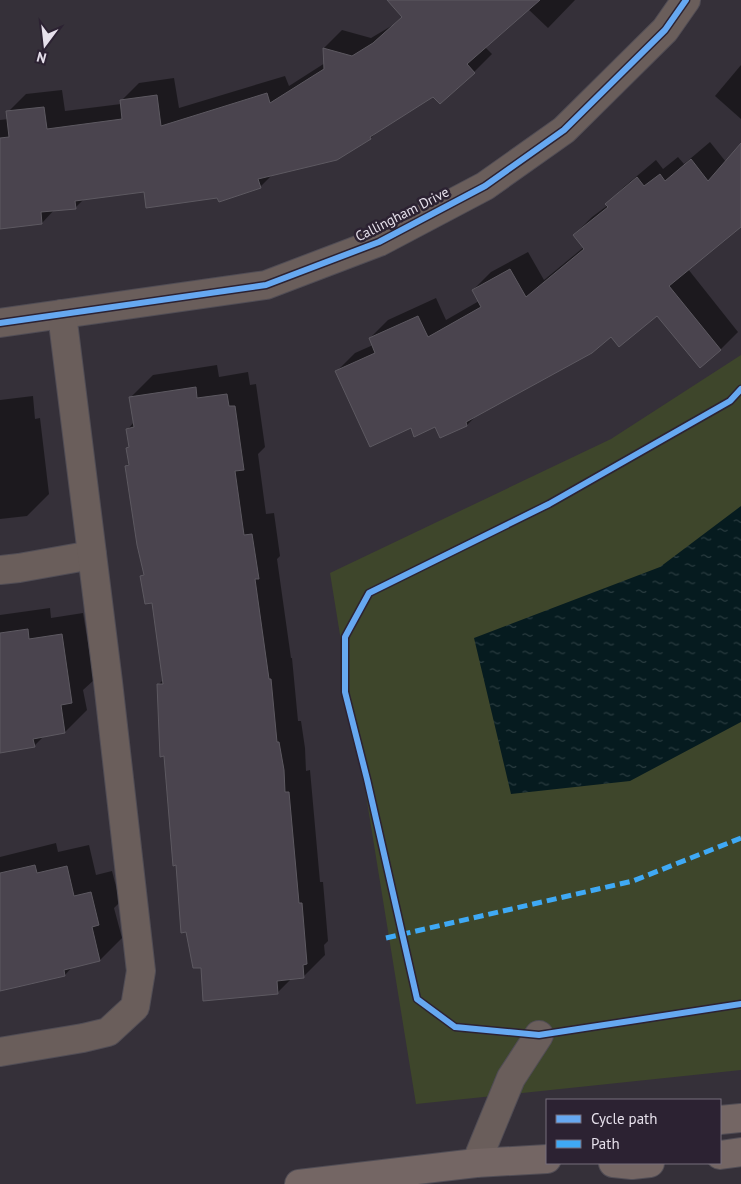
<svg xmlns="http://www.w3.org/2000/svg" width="741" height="1184" font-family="'PT Sans',sans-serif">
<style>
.grass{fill:#3e462b}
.water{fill:url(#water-ripples)}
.shadow{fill:#0007}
.building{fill:#4a444e;stroke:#5d5961}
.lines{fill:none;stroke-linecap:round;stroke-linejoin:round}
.minor-casing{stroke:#514d55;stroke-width:30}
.major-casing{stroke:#514d55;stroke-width:30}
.minor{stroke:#6a5e5b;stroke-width:28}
.major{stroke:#746664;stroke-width:28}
.quiet{stroke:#3fa9f5;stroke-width:5;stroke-dasharray:10 5;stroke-linecap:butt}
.cycleway-casing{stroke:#2c2232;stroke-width:9}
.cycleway{stroke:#66a8f1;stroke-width:6}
.labels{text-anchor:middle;stroke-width:5;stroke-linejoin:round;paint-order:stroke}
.street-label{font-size:14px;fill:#e6e0eb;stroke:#2c2232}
</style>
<defs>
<pattern id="water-ripples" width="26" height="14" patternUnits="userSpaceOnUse" patternTransform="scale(1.25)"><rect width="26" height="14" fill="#061b1f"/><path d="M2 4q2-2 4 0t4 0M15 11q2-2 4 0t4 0" fill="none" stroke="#2a3c40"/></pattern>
</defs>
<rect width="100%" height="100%" fill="#353039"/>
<path class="grass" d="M741 355V1070L416 1104 330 573 611 439Z"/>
<path class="water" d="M741 506V722L630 781 511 794 474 638 660 567Z"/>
<g class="shadow">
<path d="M406 0H575L548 28 528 9 485 47 492 54 474 72 433 95 379 129 371 138 337 159 273 174 260 187 218 196 145 191 84 199 76 207 55 209 42 223 0 228V120L9 119 8 112 26 94 62 90 65 111 121 104V101L139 83 174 78 179 108 285 76 289 86 325 63 324 48 342 30 371 38 393 25 403 16Z"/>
<path d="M741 65V119L715 96Z"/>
<path d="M710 142 726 162 741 145V225L688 269 738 332 720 350 658 314 611 335 477 415 467 425H436L337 371 355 353 373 345 370 338 388 320 436 298 446 320 479 301 473 290 491 272 528 252 544 280 584 247 574 235 592 217 608 205 607 204 625 186 656 160 663 169 678 157 684 164Z"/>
<path d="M217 365 219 377 248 372 250 385 256 384 265 447 258 454 266 514 274 513 280 556 277 559 291 658H292L298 721H301L305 748 306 771 310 770 320 882H323L328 941 324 945 325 955 303 977 292 978 277 993 202 966 177 864 158 685 164 679 153 601 142 576 145 573 126 466 130 462 127 448 130 445 128 429 134 422 131 397 153 375Z"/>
<path d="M33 396 35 419 40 418 49 494 27 516 0 519V400Z"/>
<path d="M50 608 51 618 83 613 94 680 83 690 87 710 65 732 45 735 34 746 0 752V615Z"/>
<path d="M56 843 58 852 89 845 96 875 112 871 120 902 114 908 122 938 100 960 73 966 65 975 0 990V857Z"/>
</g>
<g class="building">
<path d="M387 0H540L467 64 475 73 440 104 433 97 370 137 371 139 337 160 258 179 261 188 219 202 217 198 146 208 144 192 75 201 76 209 41 212 42 224 0 229V138L9 137 6 111 44 107 47 129 122 119 120 100 157 95 161 126 267 93 270 103 324 69 323 48 352 56 373 43 402 17Z"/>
<path d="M741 143V227L669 286 721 350 700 368 657 316 619 347 611 337 592 353 466 422 467 426 440 438 435 427 414 437 411 428 370 447 335 371 375 353 369 338 418 316 428 337 481 307 472 290 510 269 526 297 584 249 573 235 608 207 605 204 637 177 644 186 660 174 665 181 691 159 708 181Z"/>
<path d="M196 387 197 398 227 394 229 406H235L244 470 235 471 244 535 252 534 259 579H255L269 679H271L277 742H279L284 770 285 792H289L299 903H302L307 964 303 965 304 978 277 981 278 994 203 1001 201 968H193L186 932 181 933 176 865 173 866 164 756 160 757 157 684H163L152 603 145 604 140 576 144 575 137 545 125 466 129 465 126 448 129 447 126 429 134 427 129 397Z"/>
<path d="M28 629 29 639 62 634 72 703 61 705 65 733 33 739 35 747 0 753V633Z"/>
<path d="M35 865 37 873 67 866 74 896 91 892 99 925 92 927 100 961 64 970 65 976 0 991V873Z"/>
</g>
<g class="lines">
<g class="minor-casing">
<g id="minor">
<path d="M0 323 266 285 379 242 485 186 564 130 665 30 686 0"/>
<path d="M0 570 19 568 92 555"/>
<path d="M0 1052 83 1038 108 1032 135 1007 141 971 108 682 62 314"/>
<path d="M476 1163 511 1078 539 1035"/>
</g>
</g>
<g class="major-casing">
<g id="major">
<path d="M720 1120 741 1118"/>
<path d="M720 1155 741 1152"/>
<path d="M613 1163 632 1165 650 1163"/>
<path d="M299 1184 476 1163 547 1159"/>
</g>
</g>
<use href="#minor" class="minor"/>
<use href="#major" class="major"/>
<path class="quiet" d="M386 938 633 881 741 838"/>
<g class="cycleway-casing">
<g id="cycleway">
<path d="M0 323 266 285 379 242 485 186 564 130 665 30 686 0"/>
<path d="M741 389 730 401 549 504 369 593 345 637V692L367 779 417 999 455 1027 539 1035 741 1004"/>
</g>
</g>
<use href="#cycleway" class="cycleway"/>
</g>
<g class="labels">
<g class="street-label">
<text transform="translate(402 214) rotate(-27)" y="5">Callingham Drive</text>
</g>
</g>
<rect x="546" y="1099" width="175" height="65" fill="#2c2232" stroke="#766e7c"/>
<rect x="556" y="1115" width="25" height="8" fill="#66a8f1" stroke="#766e7c"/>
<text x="591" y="1124" font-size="15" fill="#e6e0eb">Cycle path</text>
<rect x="556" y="1140" width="25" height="8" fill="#3fa9f5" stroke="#766e7c"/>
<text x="591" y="1149" font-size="15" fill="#e6e0eb">Path</text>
<g transform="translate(45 45) rotate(195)" stroke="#2c2232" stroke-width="4" paint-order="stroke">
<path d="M0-4L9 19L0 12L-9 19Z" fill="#e6e0eb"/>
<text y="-8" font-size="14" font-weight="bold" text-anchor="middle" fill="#e6e0eb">N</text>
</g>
</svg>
